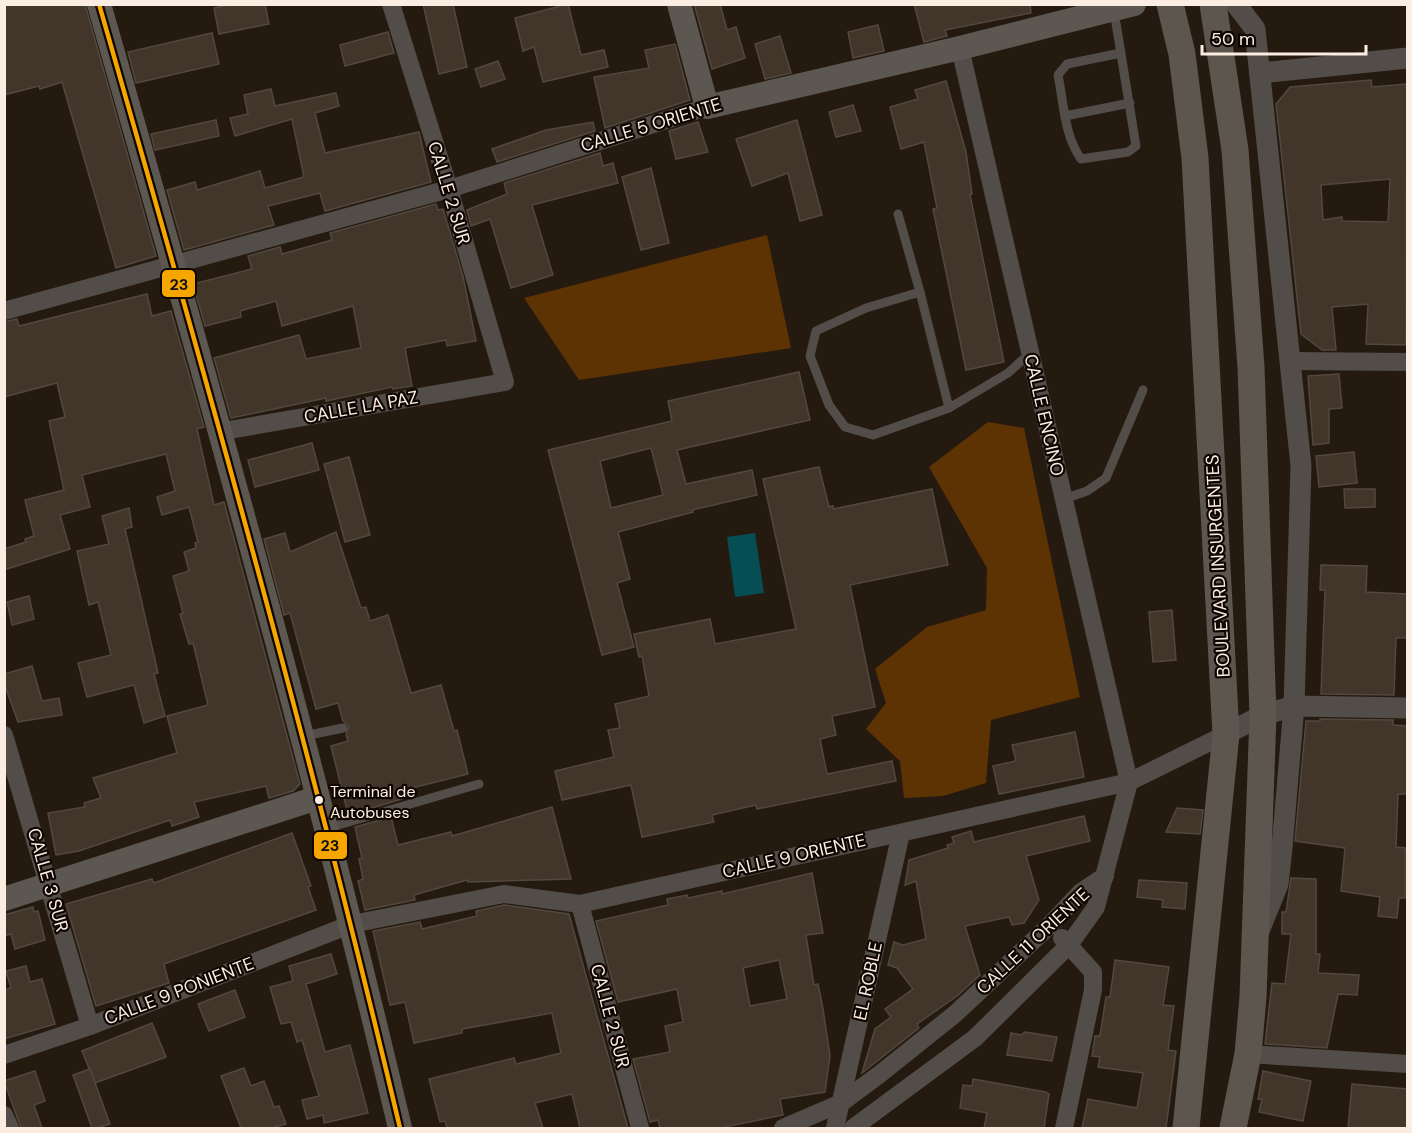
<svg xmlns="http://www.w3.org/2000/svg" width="1412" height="1133" font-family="'DM Sans',sans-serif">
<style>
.green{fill:#5e3304}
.water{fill:#064e54}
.building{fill:#42362a;stroke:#52483f;stroke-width:1.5;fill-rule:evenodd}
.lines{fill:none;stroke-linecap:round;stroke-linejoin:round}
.service{stroke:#524d48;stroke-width:9}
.minor{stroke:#524d48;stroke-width:18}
.tertiary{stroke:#524d48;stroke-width:21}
.secondary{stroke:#5d5752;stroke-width:24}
.primary{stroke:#5c564f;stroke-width:27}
.bus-1-casing{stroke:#0f0602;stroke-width:9}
.bus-1{stroke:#f7a600;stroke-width:4.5}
.bus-dot{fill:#fcede2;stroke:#0f0602;stroke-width:2}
.labels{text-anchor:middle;stroke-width:4.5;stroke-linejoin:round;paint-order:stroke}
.bus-label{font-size:16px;fill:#fcede2;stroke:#0f0602;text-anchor:start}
.street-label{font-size:18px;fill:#fcede2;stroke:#0f0602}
.line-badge{stroke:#0f0602;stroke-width:2}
.pale-badge-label{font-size:16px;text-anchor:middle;font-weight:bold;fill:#111}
</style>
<rect width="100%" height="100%" fill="#251a0f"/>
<g class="green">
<path d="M767 235 791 348 579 380 524 298Z"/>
<path d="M988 422 1024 428 1080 697 991 720 986 783 943 796 904 798 900 761 866 729 886 703 875 669 927 627 986 610 987 568 929 467Z"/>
</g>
<path class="water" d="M755 533 764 593 735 597 727 537Z"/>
<g class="building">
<path d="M4 4H85L156 256 116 268 62 82 40 89 39 86 4 95Z"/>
<path d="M233 4H265L269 24 219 34 214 8Z"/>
<path d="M423 4H453L467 67 439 74Z"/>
<path d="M568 4 581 55 604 50 608 67 543 82 534 47 523 51 515 18Z"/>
<path d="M694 4H720L727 30 736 27 745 58 712 69Z"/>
<path d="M914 4H1030L1031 13 945 30 947 36 924 42Z"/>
<path d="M878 25 884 51 853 58 848 32Z"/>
<path d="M388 32 394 53 345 66 340 45Z"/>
<path d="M212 33 219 64 136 83 128 52Z"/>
<path d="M780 36 791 73 765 79 755 44Z"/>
<path d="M675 44 690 100 605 128 594 77 649 68 645 50Z"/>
<path d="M498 61 505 79 481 87 475 69Z"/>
<path d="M1371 80 1372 87 1407 84 1406 345 1366 344 1368 304 1332 307 1336 350H1322L1301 334 1276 104 1290 87ZM1390 179 1388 222 1342 221V217L1323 220 1321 185Z"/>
<path d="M946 81 966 152 972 194 970 195 1004 362 966 370 933 209 937 208 924 142 901 149 890 107 918 99 915 90Z"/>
<path d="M271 89 275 106 336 93 339 106 315 113 325 153 419 132 431 182 325 211 320 193 268 206 274 225 184 250 167 190 195 182 197 190 260 171 265 188 304 177 292 119 235 136 230 118 248 114 244 95Z"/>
<path d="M853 105 861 131 836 137 829 112Z"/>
<path d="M216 120 219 136 155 150 151 134Z"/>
<path d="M797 120 822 215 800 221 788 173 752 186 736 139Z"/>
<path d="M593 122 595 131 497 162 492 149 546 130Z"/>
<path d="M698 122 708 152 676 159 669 131Z"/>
<path d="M600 153 603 166 613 163 618 183 532 205 553 275 511 288 490 219 471 226 467 210 507 194 504 183Z"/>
<path d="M651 168 669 243 641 250 622 177Z"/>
<path d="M436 204 438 210 443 209 463 276 476 341 447 346 446 340 405 348 412 386 393 389 392 387 326 401V398L231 418 214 358 299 335 306 359 361 348 353 306 282 326 276 301 240 311 241 317 205 326 193 284 252 269 248 256 280 247 282 254 332 240 330 233Z"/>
<path d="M147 294 152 316 171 311 204 427 197 429 214 505 224 502 300 784 293 791 269 798 266 786 194 802 199 817 172 826 170 820 79 851 56 855 48 813 85 807 84 803 101 798 93 778 177 753 167 716 208 705 193 643 189 644 180 614 183 613 173 576 189 571 184 552 196 548 195 543 198 542 189 507 162 515 157 497 175 491 166 454 82 475 90 507 60 515 70 549 4 570V549L26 542 25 539 34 536 25 500 64 490 49 421 65 417 57 383 4 397V322L17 319 19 326Z"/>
<path d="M799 372 810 420 677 450 686 484 752 470 757 495 692 510 693 512 618 532 630 579 617 583 634 647 602 655 548 450 672 421 668 401ZM651 448 663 495 611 508 600 461Z"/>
<path d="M1339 374 1342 408 1329 409V443L1313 445 1308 376Z"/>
<path d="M312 443 319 470 255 487 248 460Z"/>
<path d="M1354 452 1357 483 1319 487 1316 456Z"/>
<path d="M349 457 370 535 345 542 324 464Z"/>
<path d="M819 467 829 507 833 506V509L932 489 948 565 850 585 875 707 832 716 836 735 820 739 827 774 892 761 896 781 757 809 756 805 712 815 714 822 642 837 631 785 562 800 555 771 614 757 608 730 620 728 615 704 649 696 642 656 639 657 634 634 710 619 715 644 796 629 763 479Z"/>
<path d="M1344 489H1375V507L1345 508Z"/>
<path d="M129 508 132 527 125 529 158 673 154 674 165 716 144 723 134 685 87 697 78 663 111 655 98 602 89 605 77 551 109 544 102 516Z"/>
<path d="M336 532 361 608 366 607 370 621 388 615 411 693 441 685 454 731 457 730 468 774 400 791 402 799 352 814H348L331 746 348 741 346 734 349 726 343 721 338 703 316 709 290 613 284 615 264 539 285 533 290 552Z"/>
<path d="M1321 565 1367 566 1366 592 1407 594V638H1396L1394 695 1321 694 1325 590H1320Z"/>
<path d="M29 596 34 619 12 625 7 602Z"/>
<path d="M1172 610 1176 660 1153 662 1149 612Z"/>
<path d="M32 666 42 701 59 698 62 715 18 722 4 683V674Z"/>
<path d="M1320 719 1393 720V725L1407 726V794H1398L1396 847 1405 848V898H1399L1397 918 1378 916 1380 897 1341 891 1345 848 1295 841 1306 721H1320Z"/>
<path d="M1075 732 1084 777 999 794 993 766 1016 761 1012 745Z"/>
<path d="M552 807 571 879 468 882 467 880 414 895 415 900 365 910 358 881 363 879 359 859 362 858 355 827 391 817 398 845 451 832 452 836Z"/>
<path d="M1177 808 1203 810 1200 834 1166 832Z"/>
<path d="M1084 816 1090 841 1026 856 1039 900 1024 923 1012 925 1009 917 965 926 980 975 957 996 917 1024 919 1028 862 1073 875 1029 891 1017 885 1009 913 989 897 968 888 965 894 942 903 945 926 939 916 881 905 885 909 860 948 848 947 845 954 843 952 837 971 831 974 842Z"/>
<path d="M292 833 311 886 308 887 316 910 164 964 169 983 96 1006 66 904 152 879 154 883Z"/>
<path d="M812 873 823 933 806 935 814 985 818 984 823 1009 830 1056 825 1092 780 1099 783 1115 720 1128H660L658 1120 650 1122 633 1059 670 1052 665 1026 683 1022 677 989 618 1002 596 921 668 905 667 899 687 895 688 898 722 891V894ZM779 960 787 999 750 1006 743 968Z"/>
<path d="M1291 878 1316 879V954H1320L1318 973 1359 975 1357 995 1338 994 1327 1048 1265 1044 1272 983 1285 984 1291 934H1282V912H1286Z"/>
<path d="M1139 880 1187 883 1185 909 1162 907 1163 900 1137 897Z"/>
<path d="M504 905 569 914 628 1128H580L572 1094 535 1103 543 1128H447L445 1121 440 1122 429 1079 514 1058 516 1064 561 1053 552 1013 462 1029V1033L414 1043 405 1002 390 1005 373 931 420 922 422 929 477 916 476 911Z"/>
<path d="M33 907 34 912 38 911 45 940 15 949 11 934 4 936V915Z"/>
<path d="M331 954 337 974 306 984 325 1052 350 1045 368 1113 324 1123 323 1115 307 1119 302 1100 319 1096 302 1040 297 1042 291 1022 281 1024 270 987 293 981 289 966Z"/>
<path d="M1115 960 1169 967 1163 1005 1174 1006 1168 1050 1176 1051 1166 1128H1082L1088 1099 1137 1108 1143 1073 1098 1067 1100 1057 1092 1056 1095 1036H1100L1106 997H1110Z"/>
<path d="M26 966 30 982 42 979 55 1024 4 1039V990L11 988 6 971Z"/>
<path d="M235 990 245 1017 209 1031 198 1004Z"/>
<path d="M152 1023 166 1057 95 1083 82 1051Z"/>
<path d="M1025 1032 1057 1037 1052 1061 1007 1055 1011 1033 1021 1035Z"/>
<path d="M244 1068 251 1086 264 1081 274 1107 279 1106 286 1124 271 1128H241L221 1076Z"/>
<path d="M90 1069 110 1124 96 1128H92L73 1075Z"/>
<path d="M35 1071 45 1101 34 1105 42 1128H21L4 1081Z"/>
<path d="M1263 1071 1311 1081 1303 1121 1259 1112 1262 1099H1258Z"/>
<path d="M973 1079 1046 1092 1049 1094 1044 1128H984L987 1113 960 1108 963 1085 972 1086Z"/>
<path d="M1352 1084 1407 1089V1128H1348Z"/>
</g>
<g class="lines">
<g class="service">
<path d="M1114 11 1136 146 1128 152 1081 159C1064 135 1064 104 1058 75L1067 64 1121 53"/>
<path d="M1065 116 1130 103"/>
<path d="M898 214 920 292 866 308 816 331 810 356 829 405 845 427 873 435 949 408 1008 373 1030 353"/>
<path d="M920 292 949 408"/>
<path d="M1064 499 1087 491 1106 478 1143 390"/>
<path d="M304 736 343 728"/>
<path d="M328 828 479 784"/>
</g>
<g class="minor">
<path d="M4 311 449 189 707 107"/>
<path d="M1290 361 1408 362"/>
<path d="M218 432 505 382 449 189 391 4"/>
<path d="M4 735 90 1026"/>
<path d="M580 904 640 1128"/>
<path d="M1062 938 1093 972V990L1064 1128"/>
<path d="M1248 1054 1408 1064"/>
<path d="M4 1055 90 1026 352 924 504 894 580 904 1129 782 1226 734"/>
<path d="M4 1115 10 1128"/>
<path d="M783 1128 841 1103 880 1074 955 1014 1049 926 1081 892 1105 876"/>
<path d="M835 1128 901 833"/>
<path d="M853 1128 975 1038 1069 945 1096 907 1129 782 960 48"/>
</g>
<g class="tertiary">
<path d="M1236 4 1255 29 1301 466 1294 706 1282 848 1278 884 1259 931"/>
<path d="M1260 73 1408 58"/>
<path d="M1226 734 1263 715 1294 706 1408 708"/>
</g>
<g class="secondary">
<path d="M99 4C206 377 311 751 400 1128"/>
<path d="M679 4 707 107 960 48 1134 4"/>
<path d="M4 899 317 798"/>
</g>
<g class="primary">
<path d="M1170 4 1182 54 1195 158 1226 734 1186 1128"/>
<path d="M1213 4 1235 150 1251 367 1263 715 1253 997 1248 1054 1233 1128"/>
</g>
<g class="bus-1-casing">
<path id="bus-1" d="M99 4C206 377 311 751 400 1128"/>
</g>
<use href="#bus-1" class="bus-1"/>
</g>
<circle class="bus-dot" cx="319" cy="800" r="5"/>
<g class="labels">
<g class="bus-label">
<text x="330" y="797">Terminal de<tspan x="330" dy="21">Autobuses</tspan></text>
</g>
<g class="street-label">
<text transform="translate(651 125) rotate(-17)" y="6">CALLE 5 ORIENTE</text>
<text transform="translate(449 193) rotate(73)" y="6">CALLE 2 SUR</text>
<text transform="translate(361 407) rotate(-10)" y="6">CALLE LA PAZ</text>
<text transform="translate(1044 415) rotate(77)" y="6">CALLE ENCINO</text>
<text transform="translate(1218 566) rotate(-93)" y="6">BOULEVARD INSURGENTES</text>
<text transform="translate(794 856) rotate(-13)" y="6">CALLE 9 ORIENTE</text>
<text transform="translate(48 880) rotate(74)" y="6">CALLE 3 SUR</text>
<text transform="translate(1033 941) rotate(-43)" y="6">CALLE 11 ORIENTE</text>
<text transform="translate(868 981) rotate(-78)" y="6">EL ROBLE</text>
<text transform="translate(179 991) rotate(-21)" y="6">CALLE 9 PONIENTE</text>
<text transform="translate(610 1016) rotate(75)" y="6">CALLE 2 SUR</text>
</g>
</g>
<g class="line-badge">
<rect x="161" y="269" width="35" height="29" rx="6" fill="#f7a600"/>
<rect x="313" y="831" width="35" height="29" rx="6" fill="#f7a600"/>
</g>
<g class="pale-badge-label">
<text x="179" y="290">23</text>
<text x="330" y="851">23</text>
</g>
<rect width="1412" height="1133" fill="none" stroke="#fcede2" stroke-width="12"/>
<path d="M1202 45v9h164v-9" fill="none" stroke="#fcede2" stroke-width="3"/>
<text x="1211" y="45" font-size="18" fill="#fcede2" stroke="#0f0602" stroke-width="4.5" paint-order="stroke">50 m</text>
</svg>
